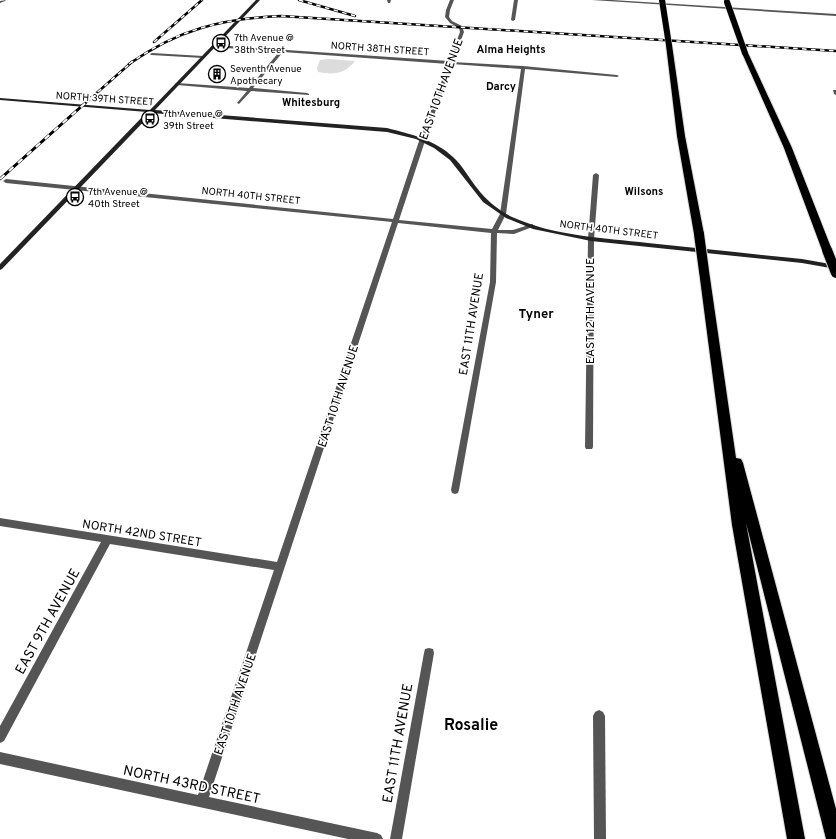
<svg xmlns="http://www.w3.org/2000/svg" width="836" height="839" font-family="Overpass,sans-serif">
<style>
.green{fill:#dcdcdc}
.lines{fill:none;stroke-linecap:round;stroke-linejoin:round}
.highway-casing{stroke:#dbdbdb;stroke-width:2}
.street{fill:#555;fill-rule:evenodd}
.secondary{fill:#222;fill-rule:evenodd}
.highway{fill:#000;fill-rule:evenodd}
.rail-far1-casing{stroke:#000;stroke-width:2.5}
.rail-casing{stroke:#000;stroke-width:3}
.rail-far1{stroke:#fff;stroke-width:1.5;stroke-dasharray:4.5;stroke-linecap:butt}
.rail{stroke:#fff;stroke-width:2;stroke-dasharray:6;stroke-linecap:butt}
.highway-bridge-far1-casing{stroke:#dbdbdb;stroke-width:7;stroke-linecap:butt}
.highway-bridge-casing{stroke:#dbdbdb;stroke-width:12;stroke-linecap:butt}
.highway-bridge-far1{stroke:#000;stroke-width:6}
.highway-bridge{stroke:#000;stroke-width:10}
.labels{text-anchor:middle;stroke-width:3.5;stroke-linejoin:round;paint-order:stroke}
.far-poi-label{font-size:10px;fill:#000;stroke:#fff;text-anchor:start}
.far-street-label{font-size:10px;fill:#000;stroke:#fff}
.far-neighbourhood-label{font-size:11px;font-weight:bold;fill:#000;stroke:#fff}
.street-label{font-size:12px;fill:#000;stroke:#fff}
.neighbourhood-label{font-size:13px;font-weight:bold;fill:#000;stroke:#fff}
.near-street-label{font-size:14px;fill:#000;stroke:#fff}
.near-neighbourhood-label{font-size:16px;font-weight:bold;fill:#000;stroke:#fff}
</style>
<rect width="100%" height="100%" fill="#fff"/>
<path class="green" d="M329 59 355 61C345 74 333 75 318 72L317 68 320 60Z"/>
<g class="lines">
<g class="highway-casing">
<g id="highway">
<path d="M669 43 672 45 685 136 704 234 699 237 694 234 677 136 666 45Z"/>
<path d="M745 51 748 53 792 148 832 250 830 252H824L822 250 784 148 742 53Z"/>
<path d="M704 268 709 271 736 458 741 459 743 463 836 809V839H826L746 523 805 839H787L732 525 699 271Z"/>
</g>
</g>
<g class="street">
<path d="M6 0 5 1 0 3V1Z"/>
<path d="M387 0H391L390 3H388Z"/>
<path d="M450 0H454L450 10 449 17 452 21 462 26 464 32 453 62 523 66 617 75 619 76 617 77 525 69 506 214 498 230H513L532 224 535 226 514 234 497 233 496 282 459 490 458 493 455 494 452 493 451 490 490 282 491 233 398 223 209 797 377 833 381 835 383 839H348L0 764V752L198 795 274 570 110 544 4 741 0 743V726L101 542 0 526V518L277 562 392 222 6 183 3 181 6 179 393 219 418 144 448 64 283 52 253 88 307 93 309 94V95L251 91 239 104 237 103 247 91 177 85 175 84 177 83 249 88 279 52 213 47 214 45 449 61 460 32 459 28 450 23 445 17 446 10ZM452 64 521 69 500 214 492 229 399 220 424 144Z"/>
<path d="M514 0H518L515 20 513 21 511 20Z"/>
<path d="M592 0H612L836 14V16Z"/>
<path d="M152 53 203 56 205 57 203 58 151 55 150 54Z"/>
<path d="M833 90H836V95L834 94Z"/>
<path d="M596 173 599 175 594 239 593 447 592 449H586L585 447 588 239 593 175Z"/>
<path d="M429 648 433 649 434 653 402 839H390L424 653 425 649Z"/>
<path d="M599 710 603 712 605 716 606 839H594L593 716 595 712Z"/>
</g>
<path class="secondary" d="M256 0H260L155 110 387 128C411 134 435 140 453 157 463 166 469 178 477 188 486 200 498 210 512 217 554 236 603 238 648 243 699 248 751 254 802 259L836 265V269L802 263 591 241 533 229 506 218 483 202 450 160 434 148 416 139 387 132 152 113 2 269 0 270V264L147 112 0 100V98L150 110Z"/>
<use href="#highway" class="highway"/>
<g class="rail-far1-casing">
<g id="rail-far1">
<path d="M299 0 355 16"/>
<path d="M154 42 202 0"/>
<path d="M129 64C179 29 221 19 281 16L836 51"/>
<path d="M91 98 133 61"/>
</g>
</g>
<g class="rail-casing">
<path id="rail" d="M0 179 92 97"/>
</g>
<use href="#rail-far1" class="rail-far1"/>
<use href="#rail" class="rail"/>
<g class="highway-bridge-far1-casing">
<g id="highway-bridge-far1">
<path d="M662 0 669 45"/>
<path d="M727 2 745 53"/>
</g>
</g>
<g class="highway-bridge-casing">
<g id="highway-bridge">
<path d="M699 234 704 271"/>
<path d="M827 250 836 273"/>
</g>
</g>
<use href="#highway-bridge-far1" class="highway-bridge-far1"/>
<use href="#highway-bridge" class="highway-bridge"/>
</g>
<defs>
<g id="bus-ring" transform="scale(0.9)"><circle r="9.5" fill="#fff" stroke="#000" stroke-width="1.5"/><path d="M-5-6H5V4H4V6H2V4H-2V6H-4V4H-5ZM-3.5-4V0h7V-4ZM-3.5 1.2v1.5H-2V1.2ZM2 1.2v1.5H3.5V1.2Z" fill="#000"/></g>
<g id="building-ring" transform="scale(0.9)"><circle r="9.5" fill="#fff" stroke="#000" stroke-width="1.5"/><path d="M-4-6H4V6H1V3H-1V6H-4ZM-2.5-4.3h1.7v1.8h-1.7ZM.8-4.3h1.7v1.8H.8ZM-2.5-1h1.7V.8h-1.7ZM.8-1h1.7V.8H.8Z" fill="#000"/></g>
</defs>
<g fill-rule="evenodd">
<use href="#bus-ring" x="221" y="43"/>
<use href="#building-ring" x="217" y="74"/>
<use href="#bus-ring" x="150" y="119"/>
<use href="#bus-ring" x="75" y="197"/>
</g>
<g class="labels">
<g class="far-poi-label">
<text x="234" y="41">7th Avenue @<tspan x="234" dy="12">38th Street</tspan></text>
<text x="230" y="72">Seventh Avenue<tspan x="230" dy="12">Apothecary</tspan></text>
<text x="163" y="117">7th Avenue @<tspan x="163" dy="12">39th Street</tspan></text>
<text x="88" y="195">7th Avenue @<tspan x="88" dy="12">40th Street</tspan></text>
</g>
<g class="far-street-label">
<text transform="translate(380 48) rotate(4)" y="4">NORTH 38TH STREET</text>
<text transform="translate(105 98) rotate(4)" y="4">NORTH 39TH STREET</text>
<text transform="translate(251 195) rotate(6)" y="4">NORTH 40TH STREET</text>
<text transform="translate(609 229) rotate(7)" y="4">NORTH 40TH STREET</text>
</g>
<g class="far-neighbourhood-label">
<text x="511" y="53">Alma Heights</text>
<text x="501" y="90">Darcy</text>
<text x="311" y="106">Whitesburg</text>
<text x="644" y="195">Wilsons</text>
</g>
<g class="street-label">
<text transform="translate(441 89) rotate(-70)" y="4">EAST 10TH AVENUE</text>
<text transform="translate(590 311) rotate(-90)" y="4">EAST 12TH AVENUE</text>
<text transform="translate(471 324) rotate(-81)" y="4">EAST 11TH AVENUE</text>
<text transform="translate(338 396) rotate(-72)" y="4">EAST 10TH AVENUE</text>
<text transform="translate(142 533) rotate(9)" y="4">NORTH 42ND STREET</text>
<text transform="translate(235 704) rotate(-71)" y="4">EAST 10TH AVENUE</text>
</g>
<g class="neighbourhood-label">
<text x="536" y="318">Tyner</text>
</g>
<g class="near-street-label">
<text transform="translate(47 621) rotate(-61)" y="5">EAST 9TH AVENUE</text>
<text transform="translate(397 743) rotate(-80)" y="5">EAST 11TH AVENUE</text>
<text transform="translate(192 784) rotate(12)" y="5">NORTH 43RD STREET</text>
</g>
<g class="near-neighbourhood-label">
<text x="471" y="730">Rosalie</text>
</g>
</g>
</svg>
